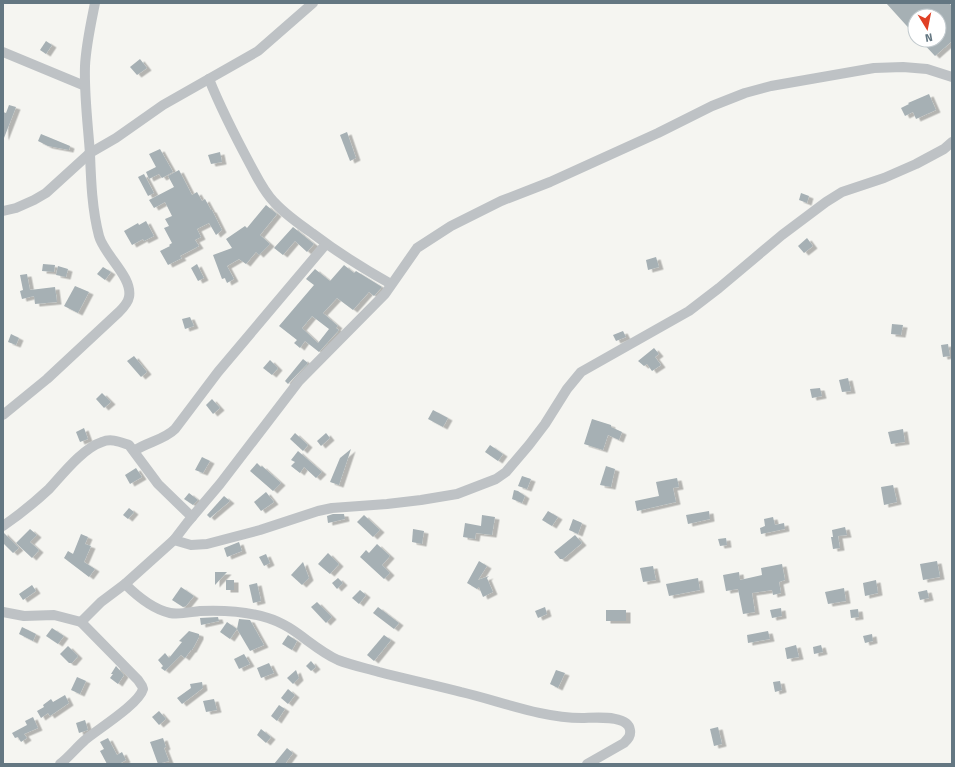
<svg xmlns="http://www.w3.org/2000/svg" width="955" height="767" font-family="'Fira Sans',sans-serif">
<style>
.building{fill:#a6b0b4;fill-rule:evenodd;filter:url(#shadow)}
.lines{fill:none;stroke-linecap:round;stroke-linejoin:round}
.minor{stroke:#bec2c5;stroke-width:10}
</style>
<defs>
<filter id="shadow"><feDropShadow dx="4.5" dy="2.5" stdDeviation="0" flood-color="#0004"/></filter>
</defs>
<rect width="100%" height="100%" fill="#f5f5f1"/>
<g class="building">
<path d="M886 3H949L952 6V41L935 56 920 40H939V16H937L932 11 926 16H915V35Z"/>
<path d="M46 41 52 45 46 54 40 50Z"/>
<path d="M140 59 147 68 137 75 130 67Z"/>
<path d="M929 94 936 110 916 119 913 112 905 116 901 108 909 104 908 103Z"/>
<path d="M9 105 16 107 4 138 3 112 6 113Z"/>
<path d="M347 132 356 158 350 161 340 135Z"/>
<path d="M41 134 70 146 69 150 48 146 38 141Z"/>
<path d="M160 149 173 172 162 178 159 174 149 179 146 172 156 167 149 154Z"/>
<path d="M220 152 222 162 211 164 208 155Z"/>
<path d="M179 170 192 195 197 192 202 201 205 199 211 210H212L222 230 216 235 209 223 197 229 201 237 195 240 199 246 180 256 182 258 168 265 160 251 170 246 169 245 172 243 164 228 169 226 165 219 172 216 165 202 154 208 149 200 174 187 168 176Z"/>
<path d="M144 174 154 193 148 196 138 177Z"/>
<path d="M801 193 809 196 807 203 799 200Z"/>
<path d="M266 205 277 214 260 235 270 244 259 255 256 252 246 264 239 259 227 266 234 279 227 283 225 278 222 279 213 255 232 248 226 239 245 226 247 228Z"/>
<path d="M146 221 154 236 144 241 143 239 132 245 124 231 138 223 139 225Z"/>
<path d="M293 227 314 244 307 252 295 241 283 255 274 248Z"/>
<path d="M807 238 813 246 804 253 798 246Z"/>
<path d="M656 257 659 267 648 270 646 260Z"/>
<path d="M43 264 55 265 54 272 42 271Z"/>
<path d="M197 264 204 278 198 281 191 268Z"/>
<path d="M344 265 354 273 356 271 382 287 374 296 369 292 353 310 337 298 323 313 338 326 336 328 339 330 319 352 305 341 300 348 294 343 297 340 279 326 314 285 306 279 315 269 330 281ZM312 316 329 329 318 343 302 328Z"/>
<path d="M58 266 68 269 66 277 56 275Z"/>
<path d="M103 267 111 272 105 280 97 274Z"/>
<path d="M27 274 30 290 55 287 57 302 35 304 34 296 22 299 20 291 23 290 20 275Z"/>
<path d="M75 286 89 292 78 313 64 306Z"/>
<path d="M190 317 194 326 185 329 182 319Z"/>
<path d="M892 324 903 325 901 335 891 334Z"/>
<path d="M623 331 626 337 616 341 613 335Z"/>
<path d="M11 334 19 338 16 345 8 342Z"/>
<path d="M948 344 950 356 943 357 941 345Z"/>
<path d="M654 348 659 354 655 357 661 365 652 371 647 364 644 366 638 361Z"/>
<path d="M134 356 147 372 141 377 127 361Z"/>
<path d="M303 359 308 363 288 384 285 381Z"/>
<path d="M270 360 278 368 272 375 263 368Z"/>
<path d="M848 378 851 391 842 392 839 380Z"/>
<path d="M820 388 822 396 812 398 810 389Z"/>
<path d="M102 393 111 402 104 408 96 399Z"/>
<path d="M212 399 220 408 213 414 206 405Z"/>
<path d="M433 410 448 418 443 427 428 419Z"/>
<path d="M592 419 611 425V427L622 432 619 440 608 435 603 450 584 444Z"/>
<path d="M84 428 88 439 80 442 76 432Z"/>
<path d="M903 429 905 442 891 444 888 432Z"/>
<path d="M295 433 308 445 303 451 290 439Z"/>
<path d="M326 433 330 438 321 446 317 441Z"/>
<path d="M490 445 503 454 498 461 485 452Z"/>
<path d="M351 449 339 485 330 482 340 458Z"/>
<path d="M298 451 322 472 316 478 304 467 300 473 291 466 295 462 291 460Z"/>
<path d="M202 457 210 461 203 473 195 470Z"/>
<path d="M257 463 261 467 262 466 281 483 273 491 250 471Z"/>
<path d="M606 466 615 469 611 487 600 485Z"/>
<path d="M136 468 142 477 130 484 125 475Z"/>
<path d="M522 476 531 479 527 489 518 486Z"/>
<path d="M677 478 679 487 673 488 676 502 637 511 635 501 659 496 656 482Z"/>
<path d="M893 485 897 502 884 505 881 487Z"/>
<path d="M514 490 518 491 525 496 522 503 512 499Z"/>
<path d="M266 492 274 502 261 511 254 502Z"/>
<path d="M189 493 198 500 193 505 184 499Z"/>
<path d="M224 496 230 501 210 518 207 515Z"/>
<path d="M129 508 134 512 128 519 123 515Z"/>
<path d="M548 511 558 517 552 526 542 520Z"/>
<path d="M709 511 710 519 688 524 686 515Z"/>
<path d="M333 514H344L345 519 328 523 327 516Z"/>
<path d="M364 515 380 530 373 537 357 522Z"/>
<path d="M482 515 495 517 492 535 476 533 475 539 463 537 465 523 481 526Z"/>
<path d="M773 517 775 525 784 523 785 529 761 534 760 528 765 526 764 519Z"/>
<path d="M573 519 582 523 578 534 569 530Z"/>
<path d="M845 527 847 535 838 536 840 548 833 549 831 537H833L832 530Z"/>
<path d="M30 529 37 535 30 542 39 550 32 558 16 543Z"/>
<path d="M413 529 424 531 422 544 412 542Z"/>
<path d="M3 532 19 548 13 553 3 543Z"/>
<path d="M81 534 88 537 85 544 91 546 84 562 95 569 89 577 64 558 68 551 73 554Z"/>
<path d="M575 535 582 543 563 559H560L554 552Z"/>
<path d="M726 538 727 545 720 546 718 539Z"/>
<path d="M239 542 242 551 227 557 224 548Z"/>
<path d="M377 544 390 556 382 565 390 573 384 579 360 557 366 550 369 553Z"/>
<path d="M328 553 339 564 330 574 318 564Z"/>
<path d="M266 554 270 563 264 566 259 557Z"/>
<path d="M479 561 487 566 478 580 489 576 487 578 493 592 483 597 479 587 477 589 467 583Z"/>
<path d="M937 561 940 577 923 580 920 564Z"/>
<path d="M303 562 309 578 302 585 291 575Z"/>
<path d="M782 564 785 580 779 582 781 593 773 595 772 590 752 593 755 612 743 614 738 589 726 591 723 575 739 572 740 580 762 575 761 568Z"/>
<path d="M653 566 656 580 643 582 640 568Z"/>
<path d="M215 572H227L215 585Z"/>
<path d="M338 578 343 583 337 589 332 583Z"/>
<path d="M698 578 700 590 669 596 666 584Z"/>
<rect x="226" y="580" width="8" height="10"/>
<path d="M876 580 878 593 865 596 863 583Z"/>
<path d="M257 583 261 601 253 603 249 585Z"/>
<path d="M32 585 36 591 23 600 19 594Z"/>
<path d="M181 587 194 596 186 606 183 607 172 600Z"/>
<path d="M844 588 846 601 828 604 825 592Z"/>
<path d="M360 590 366 595 359 604 352 598Z"/>
<path d="M927 590 929 598 920 600 918 592Z"/>
<path d="M317 602 332 617 326 623 311 607Z"/>
<path d="M378 607 399 623 394 629 373 613Z"/>
<path d="M545 607 547 614 538 618 535 611Z"/>
<path d="M781 608 782 616 772 618 770 610Z"/>
<path d="M858 609 859 617 851 618 850 610Z"/>
<rect x="606" y="610" width="20" height="11"/>
<path d="M218 617 219 621 201 625 200 618Z"/>
<path d="M239 619 250 620 264 645 250 651 237 629Z"/>
<path d="M227 622 237 629 230 639 220 632Z"/>
<path d="M22 627 36 634 33 641 19 634Z"/>
<path d="M52 628 64 636 58 644 46 636Z"/>
<path d="M189 631 199 634V637L192 650H191L185 658 181 655 165 671 161 668 163 666 158 660 165 653 169 658 182 642 179 641Z"/>
<path d="M768 631 770 639 748 643 747 635Z"/>
<path d="M872 634 873 641 865 643 863 636Z"/>
<path d="M288 635 297 641 292 650 282 644Z"/>
<path d="M384 635 391 640 374 661 367 655Z"/>
<path d="M796 645 799 657 787 659 785 648Z"/>
<path d="M821 645 823 652 814 654 813 647Z"/>
<path d="M68 646 78 656 72 663H69L60 654Z"/>
<path d="M244 654 250 664 239 669 234 659Z"/>
<path d="M311 661 316 667 311 671 306 666Z"/>
<path d="M269 663 274 673 261 678 257 668Z"/>
<path d="M116 666 124 675 118 684 110 678 113 674H111Z"/>
<path d="M296 670 299 678 293 684 287 678Z"/>
<path d="M556 670 565 673 558 688 550 684Z"/>
<path d="M77 677 86 681 80 694 71 690Z"/>
<path d="M780 681 782 690 775 692 773 682Z"/>
<path d="M202 682 203 688 182 704 177 698 191 688 190 684Z"/>
<path d="M288 689 295 695 288 704 281 698Z"/>
<path d="M65 695 69 703 50 716 48 713 41 718 37 711 44 707 43 705 51 699 53 702Z"/>
<path d="M214 699 217 710 206 712 203 701Z"/>
<path d="M279 705 285 709 277 721 271 716Z"/>
<path d="M159 711 166 719 159 725 152 717Z"/>
<path d="M33 717 38 728 24 734 27 738 21 742 18 737 15 738 12 733 27 725 25 721Z"/>
<path d="M85 720 88 730 79 733 76 723Z"/>
<path d="M718 727 722 744 714 746 710 729Z"/>
<path d="M261 729 271 737 266 743 257 735Z"/>
<path d="M108 738 117 755 122 752 126 760 119 764H107L100 751 104 749 100 742Z"/>
<path d="M163 738 166 747 164 748 169 761 158 764 150 742Z"/>
<path d="M287 748 293 753 285 764H274Z"/>
</g>
<g class="lines">
<g class="minor">
<path d="M3 52 85 86"/>
<path d="M209 79C221 109 236 138 251 166 258 179 264 192 274 202 285 214 299 224 312 233 337 252 364 269 391 284"/>
<path d="M3 211 16 208 34 200 46 193 90 153 116 138 163 105 258 51 313 3"/>
<path d="M3 415 47 379 119 312C123 308 128 303 129 297 133 277 104 255 99 236 92 209 91 181 90 154 88 125 84 95 85 66 86 45 91 23 95 3"/>
<path d="M134 451C147 442 164 440 175 429L218 372 326 244"/>
<path d="M3 526C19 515 34 503 49 489 62 475 83 448 102 442 111 438 120 442 129 445L158 484 192 517"/>
<path d="M174 540 191 545 207 544 260 530 318 511 332 508 387 504 421 500 457 494 496 479 506 472 529 445 545 424 567 389 581 372 689 311 719 288 782 235 826 202 842 192 884 178 916 164 944 149 952 142"/>
<path d="M125 584C137 596 152 609 170 613 179 615 190 612 200 611 223 610 246 611 268 618 295 626 313 649 338 660 351 665 365 668 379 672 406 679 434 685 461 692 500 701 541 718 582 718 594 718 628 714 630 730 631 736 628 739 624 743L587 764"/>
<path d="M3 612 24 616 54 615 81 622 101 602 125 584 174 540 187 523 220 484 299 381 385 294 417 248 451 226 501 201 550 182 658 133 712 106 745 93 771 86 874 68 903 67 927 69 952 77"/>
<path d="M60 764C69 757 76 748 85 740 98 729 139 704 143 689L142 686 138 680 81 622"/>
</g>
</g>
<rect width="955" height="767" fill="none" stroke="#647782" stroke-width="8"/>
<g transform="translate(927 28) rotate(170)"><circle r="19" fill="#ffffff" stroke="#c1c9cd"/>
<path d="M0-3L7 15L0 10L-7 15Z" fill="#e04025"/>
<text y="-6" font-size="11" font-weight="bold" text-anchor="middle" fill="#647782">N</text>
</g>
</svg>
